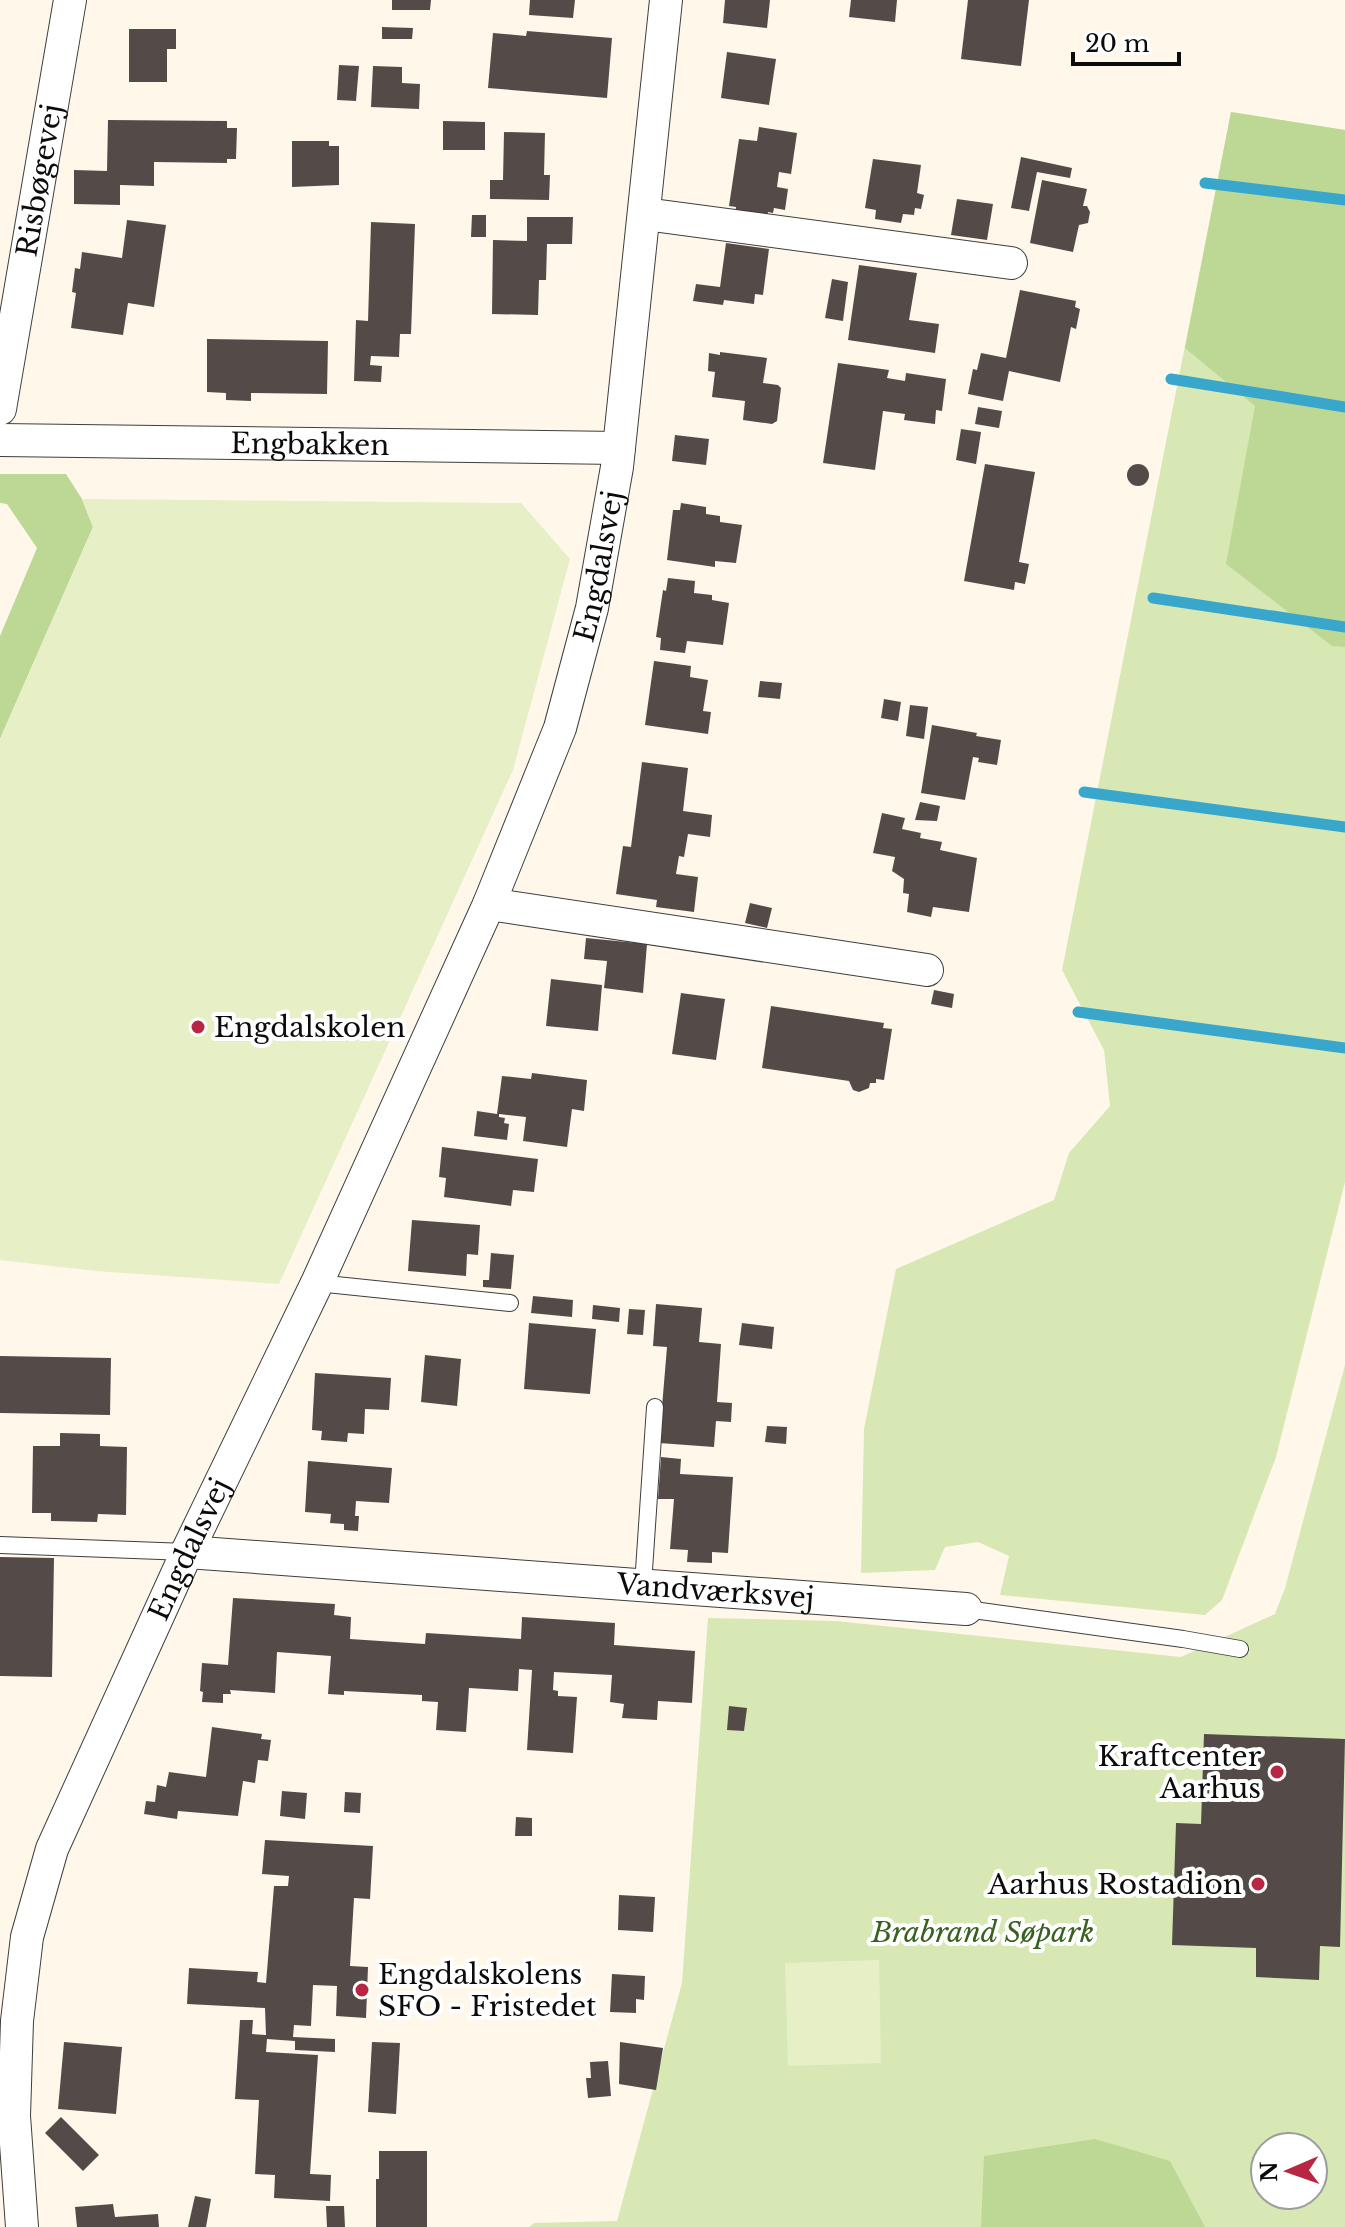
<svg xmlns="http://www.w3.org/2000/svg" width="1345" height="2227" font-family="'Libre Baskerville',serif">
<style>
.green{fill:#d7e8b5;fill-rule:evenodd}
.forest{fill:#bdd894}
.pitch{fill:#e7efc7}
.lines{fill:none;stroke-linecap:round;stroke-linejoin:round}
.stream{stroke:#38a7cb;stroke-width:11}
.building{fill:#544b48}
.lane-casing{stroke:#3e3e3e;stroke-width:18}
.street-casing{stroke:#3e3e3e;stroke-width:34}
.lane{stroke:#fff;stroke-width:16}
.street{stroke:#fff;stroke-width:32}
.poi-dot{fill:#b92643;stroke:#fff;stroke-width:3}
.labels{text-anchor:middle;stroke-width:8;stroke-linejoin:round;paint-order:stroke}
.street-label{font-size:28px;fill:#0b0b0b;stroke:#fff}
.poi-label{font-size:28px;fill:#0b0b0b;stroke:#fff;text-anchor:start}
.park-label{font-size:28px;font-style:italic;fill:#36621d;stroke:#fff}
</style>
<rect width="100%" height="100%" fill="#fff8ea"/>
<g class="green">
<path d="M1231 112 1345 130V1182L1276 1457 1222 1600 1205 1615 1000 1595 1009 1556 978 1542 945 1547 935 1570 861 1573 864 1429 896 1269 1054 1200 1069 1153 1110 1106 1104 1050 1062 970Z"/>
<path d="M1345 1365V2227H529L534 2223 617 2221 682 1983 708 1618 836 1621 1181 1657 1275 1614 1285 1588ZM1265 2147H1313V2195H1265Z"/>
</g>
<g class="forest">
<path d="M1231 112 1345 130V647L1332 646 1226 564 1255 406 1185 348Z"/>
<path d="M0 474H66L82 499 93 527 0 739V636L37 548 7 504 0 503Z"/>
<path d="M1095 2139 1170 2161 1205 2227H981L984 2156Z"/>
</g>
<g class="pitch">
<path d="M82 499 521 503 570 559 513 770 279 1284 96 1271 0 1260V739L93 527Z"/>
<path d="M879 1960 881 2063 788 2066 785 1963Z"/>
</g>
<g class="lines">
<g class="stream">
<path d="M1205 183 1345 200"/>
<path d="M1171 379 1345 407"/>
<path d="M1153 598 1345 627"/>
<path d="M1084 792 1345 827"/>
<path d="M1078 1012 1345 1048"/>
</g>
</g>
<g class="building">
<path d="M392 0H431L430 10H392Z"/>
<path d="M530 0H575L573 18 529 15Z"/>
<path d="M725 0H770L767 28 723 23Z"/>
<path d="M851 0H897L895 22 849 17Z"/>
<path d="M968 0H1029L1021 66 961 59Z"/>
<path d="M382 27 413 28 412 39H382Z"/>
<path d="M129 29H176V49H167V82H129Z"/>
<path d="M527 31 612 38 607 98 488 88 493 33 526 36Z"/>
<path d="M727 52 776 59 769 105 721 98Z"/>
<path d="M339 65 359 66 356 101 337 100Z"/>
<path d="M373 66 402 67V83L420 84 419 109 371 107Z"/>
<path d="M108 120 227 121V128H237L236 159H227V163L154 162V186L120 185V205L74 204V170L107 171Z"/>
<path d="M443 121 485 122V150H443Z"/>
<path d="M759 127 797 133 791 174 779 172 777 187 788 189 785 210 774 208 773 213 768 212 767 220 735 215 736 207 729 206 739 139 757 141Z"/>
<path d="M504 132 545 133 544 175H550L549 200 490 199V180H503Z"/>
<path d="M292 141H329V146H339V185L292 187Z"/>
<path d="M1021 157 1072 168 1070 178 1037 172 1029 211 1011 208Z"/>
<path d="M873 159 921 165 917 193 924 195 921 209 915 208 914 215 903 214 901 223 875 219 876 210 865 208Z"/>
<path d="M1042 180 1087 189 1083 206H1087L1090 212 1088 223 1079 225 1073 252 1030 243Z"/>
<path d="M957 199 993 204 987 240 951 235Z"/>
<path d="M472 215H486V237H471Z"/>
<path d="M527 217H573L572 244H547L546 280H539L538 315 492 314 493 240 527 241Z"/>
<path d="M127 220 166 225 154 307 128 303 123 335 71 328 76 293 72 292 75 268 80 269 82 252 122 258Z"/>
<path d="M371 222 415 224 411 334H400L399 357 371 356 370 365 382 366 381 382 354 381 356 320 368 321Z"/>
<path d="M726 243 769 249 763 295 755 294 754 304 724 300 723 305 693 301 696 284 720 287Z"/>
<path d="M859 265 917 273 909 320 939 324 935 353 848 340Z"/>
<path d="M832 279 848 282 843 321 825 318Z"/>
<path d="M1020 290 1076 301 1075 307 1080 309 1076 329 1071 327 1060 382 1009 371 1003 401 968 394 973 369 977 370 981 353 1006 358Z"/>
<path d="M207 339 328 341 327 394 251 393V401L226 400V393L207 392Z"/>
<path d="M720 352 767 358 763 383 778 385 781 388 777 421 772 424 743 420 745 401 712 397 715 372 708 371 709 353 720 355Z"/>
<path d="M838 363 889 370 887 378 905 381 906 373 946 379 942 411 936 410 935 424 904 420 905 414 883 411 875 470 823 463Z"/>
<path d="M978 407 1002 411 999 428 975 424Z"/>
<path d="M961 429 981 432 976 464 956 460Z"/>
<path d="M675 435 709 439 706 465 672 461Z"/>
<circle cx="1138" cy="475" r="11"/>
<path d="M985 464 1035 472 1019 562 1029 564 1025 584 1015 582 1014 590 964 581Z"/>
<path d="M681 503 706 507V514L720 516V522L742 525 736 563 715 561V567L667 560 673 510H680Z"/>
<path d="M668 578 695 581 694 593 712 595V600L729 603 723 645 687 641 685 653 660 650 661 638 656 637 663 590 666 591Z"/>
<path d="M654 661 691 666 690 677 708 680 703 711 711 712 708 734 645 725Z"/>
<path d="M760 681 782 683 780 699 758 697Z"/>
<path d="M884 699 901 702 898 721 881 718Z"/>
<path d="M910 705 928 707 924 739 906 736Z"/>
<path d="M932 725 977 733 976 736 1001 740 997 765 978 762 979 758 973 757 965 800 921 793Z"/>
<path d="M642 762 688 768 683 811 712 815 710 837 688 834 684 857 679 856 676 874 698 877 694 912 656 907 657 900 616 894 623 846 631 847Z"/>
<path d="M920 802 940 806 937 821 915 820Z"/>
<path d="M882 813 905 818 902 829 921 833 920 838 942 842 940 850 977 858 969 912 933 907 931 917 907 912 909 894 903 893 904 879 892 871 895 857 873 853Z"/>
<path d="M750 903 772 908 767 928 745 923Z"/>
<path d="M586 938 647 944 643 993 604 988 607 961 584 959Z"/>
<path d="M551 979 602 985 598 1031 546 1026Z"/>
<path d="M934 990 954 994 952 1008 931 1004Z"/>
<path d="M681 993 725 999 716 1060 672 1054Z"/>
<path d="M771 1006 884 1023 883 1028 892 1029 884 1080 876 1079V1083H870L869 1088 859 1092 853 1090 849 1081 762 1068Z"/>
<path d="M532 1073 587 1080 584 1111 572 1109 567 1147 523 1141 526 1117 499 1114V1117L505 1118 504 1123 509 1124 507 1140 474 1136 477 1111 497 1114 502 1076 531 1079Z"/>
<path d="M442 1147 538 1159 534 1192 513 1190 511 1206 444 1197 446 1178 439 1177Z"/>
<path d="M412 1220 480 1225 478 1255 467 1254 466 1276 408 1271Z"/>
<path d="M491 1253 514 1255 511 1289 483 1287V1280H489Z"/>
<path d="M533 1296 573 1300 572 1317 531 1313Z"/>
<path d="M656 1304 702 1308 699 1342 721 1344 717 1402 732 1403 731 1422 716 1421 714 1447 659 1443 667 1347 653 1346Z"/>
<path d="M593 1305 620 1308 619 1322 592 1319Z"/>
<path d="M629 1309 645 1310 643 1335 627 1334Z"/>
<path d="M529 1323 596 1329 590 1394 524 1389Z"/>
<path d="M742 1323 774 1327 772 1349 739 1345Z"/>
<path d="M425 1355 461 1359 457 1406 421 1402Z"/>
<path d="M0 1356 111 1358 110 1415 0 1413Z"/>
<path d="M315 1373 391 1378 389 1410 365 1409 364 1434 348 1433 347 1442 321 1440 322 1431 312 1430Z"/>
<path d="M767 1426 787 1427 786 1444 765 1442Z"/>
<path d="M60 1433 100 1434V1446L127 1447 126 1515 98 1514 97 1522 51 1521V1513H32L33 1446H60Z"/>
<path d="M661 1457 681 1459 680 1474 733 1477 728 1553 712 1552V1563L687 1562 688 1550 670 1549 674 1499H658Z"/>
<path d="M308 1461 392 1468 389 1503 356 1501 355 1516H359L358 1531 344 1530V1524L330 1523 331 1514 305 1512Z"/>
<path d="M0 1557 54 1558 52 1677 0 1676Z"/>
<path d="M233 1598 335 1604 334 1615 351 1617 350 1639 425 1644 426 1633 521 1639 522 1617 615 1623 614 1645 695 1651 692 1703 658 1701 657 1720 622 1718 624 1704 610 1702 612 1675 554 1672 553 1690 558 1691V1696L577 1697 573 1753 527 1750 532 1670 519 1669 518 1691 469 1688 466 1732 436 1730 438 1702 422 1701V1695L344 1691V1695L328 1694 331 1656 277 1652 275 1693 230 1690 231 1694H223V1703L202 1702 203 1692 200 1691 202 1663 228 1665Z"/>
<path d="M729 1706 747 1708 744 1731 727 1730Z"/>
<path d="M212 1727 262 1734 261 1739 271 1740 268 1761 258 1760 255 1783 243 1781 238 1816 178 1811 177 1819 144 1814 146 1801 155 1802 157 1785 166 1787 169 1772 206 1777Z"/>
<path d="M1204 1734 1345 1739 1340 1947 1320 1946 1319 1980 1256 1977V1948L1172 1945 1176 1823 1201 1824Z"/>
<path d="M282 1791 307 1793 305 1819 280 1816Z"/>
<path d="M345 1792 361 1793 360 1813 344 1812Z"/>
<path d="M516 1817 532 1818V1836H515Z"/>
<path d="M265 1840 373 1846 370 1899 354 1898 350 1966 368 1967 366 2018 336 2016 337 1986 313 1985 311 2026 294 2025 293 2037 335 2039V2052L295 2050V2041L267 2039 266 2052 318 2055 310 2174 331 2175 330 2201 274 2198 275 2175 255 2174 259 2100 235 2099 240 2020H253L252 2034 266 2035 265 2008 187 2004 189 1968 258 1972 257 1982 266 1983 274 1886H288L289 1876 262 1874Z"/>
<path d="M619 1895 655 1897 653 1932 618 1930Z"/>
<path d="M612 1974 645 1976 644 2000 636 1999V2013L610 2012Z"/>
<path d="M64 2042 122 2047 116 2114 58 2109Z"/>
<path d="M372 2042 400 2043 396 2114 368 2112Z"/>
<path d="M620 2042 663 2048 656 2090 619 2084Z"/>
<path d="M608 2061 611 2096 588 2098 586 2078H591L590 2062Z"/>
<path d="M61 2117 99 2155 83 2171 45 2133Z"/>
<path d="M379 2151H427V2227H376V2179H379Z"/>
<path d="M195 2196 211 2199 206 2227H188Z"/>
<path d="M113 2204 115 2217 158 2214 159 2227H77L75 2207Z"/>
<path d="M326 2206H344L345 2227H327Z"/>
</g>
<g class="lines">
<g class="lane-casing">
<g id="lane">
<path d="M317 1283 510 1303"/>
<path d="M0 1545 187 1552"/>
<path d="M643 1585 655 1407"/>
<path d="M966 1609 1183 1639 1240 1649"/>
</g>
</g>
<g class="street-casing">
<g id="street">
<path d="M645 214 1011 263"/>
<path id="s1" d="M0 409 70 0"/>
<path id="s2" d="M0 440 619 448"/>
<path d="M489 904 927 970"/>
<path id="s3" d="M187 1552 966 1609"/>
<path id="s4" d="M22 2227 14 2116 17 2021 27 1937 52 1849 187 1552 317 1283 489 904 560 728 592 608 617 467 666 0"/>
</g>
</g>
<use href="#lane" class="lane"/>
<use href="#street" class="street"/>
</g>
<g class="poi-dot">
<circle cx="198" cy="1027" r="8"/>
<circle cx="1277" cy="1772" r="8"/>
<circle cx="1258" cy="1884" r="8"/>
<circle cx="362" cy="1990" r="8"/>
</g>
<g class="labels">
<g class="street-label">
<text dy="10" stroke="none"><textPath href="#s1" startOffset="232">Risbøgevej</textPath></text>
<text dy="10" stroke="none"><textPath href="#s2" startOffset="310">Engbakken</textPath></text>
<text dy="10" stroke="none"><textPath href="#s4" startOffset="1780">Engdalsvej</textPath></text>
<text dy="10" stroke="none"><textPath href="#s4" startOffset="712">Engdalsvej</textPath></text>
<text dy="10" stroke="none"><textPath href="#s3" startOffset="530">Vandværksvej</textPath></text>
</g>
<g class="poi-label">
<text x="214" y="1037">Engdalskolen</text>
<text x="1261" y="1766" text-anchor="end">Kraftcenter<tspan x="1261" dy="32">Aarhus</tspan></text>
<text x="1242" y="1894" text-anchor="end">Aarhus Rostadion</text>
<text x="378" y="1984">Engdalskolens<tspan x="378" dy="32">SFO - Fristedet</tspan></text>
</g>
<g class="park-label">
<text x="983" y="1942">Brabrand Søpark</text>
</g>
</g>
<g transform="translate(1289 2171) rotate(268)"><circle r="38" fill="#ffffff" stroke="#9d9d9d" stroke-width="2"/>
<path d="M0-6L14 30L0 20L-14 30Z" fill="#b92643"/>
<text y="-12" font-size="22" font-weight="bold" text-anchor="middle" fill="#0b0b0b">N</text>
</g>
<path d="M1073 52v12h106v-12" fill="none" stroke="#0b0b0b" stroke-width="4"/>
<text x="1085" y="52" font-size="24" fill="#0b0b0b" stroke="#ffffff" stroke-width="6" paint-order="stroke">20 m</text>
</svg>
